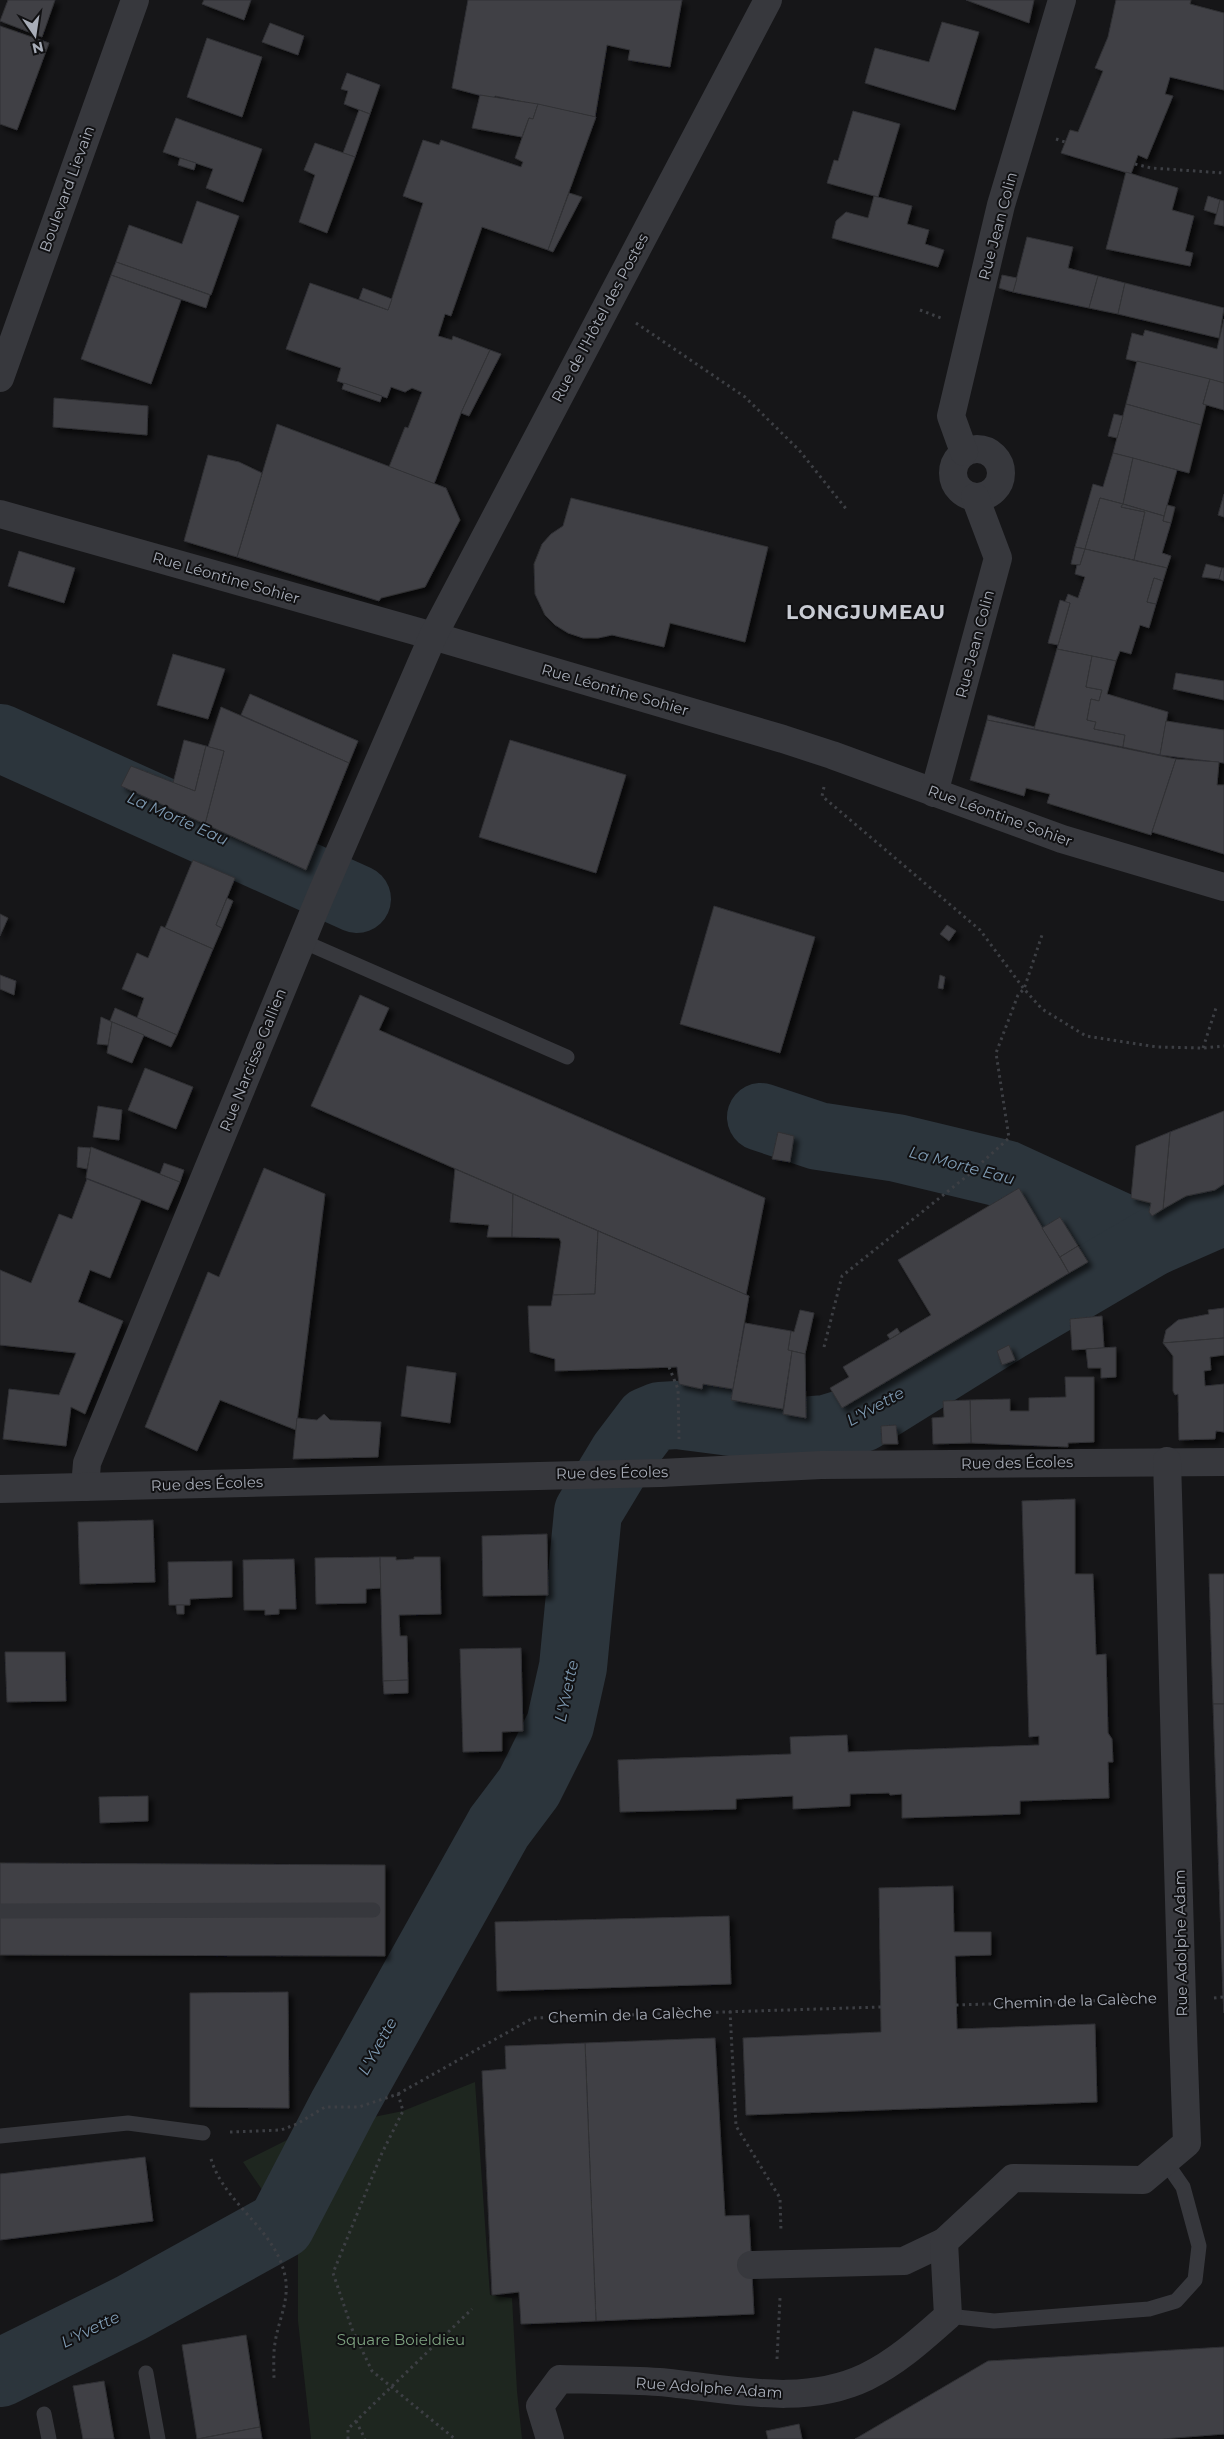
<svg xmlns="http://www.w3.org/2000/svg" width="1224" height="2439" font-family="Montserrat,sans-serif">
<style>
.green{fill:#1e261f}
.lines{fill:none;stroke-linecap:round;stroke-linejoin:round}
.river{stroke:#2c353c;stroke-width:68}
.building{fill:#404145;stroke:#303034;filter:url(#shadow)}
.path{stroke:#3d3f44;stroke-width:3;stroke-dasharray:2.5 4;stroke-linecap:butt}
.lane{stroke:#37383d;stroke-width:15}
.street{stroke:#37383d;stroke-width:28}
.labels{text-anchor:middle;stroke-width:4;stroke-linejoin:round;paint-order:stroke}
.street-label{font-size:15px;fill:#a8adb8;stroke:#111113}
.park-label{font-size:15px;fill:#7fa381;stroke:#111113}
.water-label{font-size:16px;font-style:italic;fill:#7f9bb3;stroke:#111113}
.district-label{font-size:20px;font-weight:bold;letter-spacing:1px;fill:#c9ccd4;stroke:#111113}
</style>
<defs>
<filter id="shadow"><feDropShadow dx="4.5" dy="4.5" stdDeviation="2.5" flood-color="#0009"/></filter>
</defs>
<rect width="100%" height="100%" fill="#161618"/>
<path class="green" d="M475 2082 490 2295 512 2298 517 2391 522 2439H311L298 2321V2242L243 2162 305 2131 403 2111Z"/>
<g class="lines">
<g class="river">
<path d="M0 738 357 899"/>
<path d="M761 1117 818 1136 897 1148 1005 1174 1153 1242"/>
<path d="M0 2373 131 2308 281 2225 343 2106 499 1827 529 1787 560 1725 573 1667 588 1512 623 1454 648 1421 660 1416 677 1415 802 1431 826 1429 862 1418 1008 1327 1153 1242 1224 1211"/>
</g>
</g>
<g class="building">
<path d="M8 0H55L42 37 0 21Z"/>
<path d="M204 0H251L244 20 202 4Z"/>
<path d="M468 0H682L670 67 628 60 630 50 607 45 595 117 495 96 494 99 452 88Z"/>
<path d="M966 0H1034L1029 23Z"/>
<path d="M1116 0H1191L1190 4 1224 13V90L1170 77 1165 94 1173 96 1147 159 1138 155 1131 174 1061 153 1070 130 1078 132 1103 71 1095 68 1108 37Z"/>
<path d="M942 22 979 32 955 110 865 83 875 48 929 62Z"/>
<path d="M270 23 304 36 298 55 262 42Z"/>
<path d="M0 26 49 43 17 130 0 124Z"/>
<path d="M207 38 262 57 242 117 187 97Z"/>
<path d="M347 73 380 85 370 114 344 104 348 91 341 89Z"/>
<path d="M480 95 538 104 533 119 529 118 522 137 472 128Z"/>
<path d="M538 104 596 117 548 250 482 227 451 316 445 314 438 336 452 340 453 336 490 350 461 413 434 484 389 467 405 427 408 428 422 392 412 388 405 392 391 387 387 398 337 381 341 368 286 349 310 283 388 310 423 203 403 196 423 140 439 145 441 140 521 167 523 162 515 158 529 118 533 119Z"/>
<path d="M359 110 370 114 355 157 343 153Z"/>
<path d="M853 111 900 124 878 197 827 183 834 160 838 161Z"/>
<path d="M176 118 262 149 243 202 206 188 213 169 163 152Z"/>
<path d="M315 143 355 157 327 233 299 222 315 175 304 170Z"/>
<path d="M180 158 196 163 194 170 178 165Z"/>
<path d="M1126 172 1178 188 1172 210 1194 216 1185 251 1193 253 1190 266 1106 249Z"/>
<path d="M569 193 582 197 553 252 548 250Z"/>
<path d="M874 196 912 206 907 224 929 230 925 244 944 250 938 267 832 238 836 221 846 212 868 218Z"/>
<path d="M1208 196 1220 200 1217 214 1204 210Z"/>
<path d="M1220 200 1224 201V226L1214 224Z"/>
<path d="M197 201 239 216 211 295 116 262 129 225 182 244Z"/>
<path d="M1027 237 1073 247 1068 268 1098 276 1089 308 1013 292Z"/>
<path d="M116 262 210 295 206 308 111 275Z"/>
<path d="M111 275 181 300 151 384 81 359Z"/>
<path d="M1002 275 1017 278 1013 292 999 288Z"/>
<path d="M1098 276 1125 283 1118 314 1089 308Z"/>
<path d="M1125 283 1224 308 1219 338 1118 314Z"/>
<path d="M363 288 392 299 388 310 359 299Z"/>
<path d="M1224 319V383L1126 359 1132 333 1143 336 1145 330 1217 349Z"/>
<path d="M490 350 501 354 469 416 461 413Z"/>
<path d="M1137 361 1210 379 1203 404 1206 405 1201 425 1126 404Z"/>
<path d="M1210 379 1224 383V410L1203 404Z"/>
<path d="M344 383 382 396 380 402 342 389Z"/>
<path d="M54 398 148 406 147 435 53 427Z"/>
<path d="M1126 404 1201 425 1189 473 1113 453Z"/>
<path d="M1114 414 1123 416 1117 438 1108 436Z"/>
<path d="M277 424 446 488 460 520 425 587 381 598 379 601 237 557Z"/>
<path d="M1113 453 1133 458 1123 504 1100 498 1085 549 1075 547 1093 484 1103 487Z"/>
<path d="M208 455 239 462 262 473 237 557 184 541Z"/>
<path d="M1133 458 1177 470 1164 516 1123 504Z"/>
<path d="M1224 494V517L1218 515Z"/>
<path d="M571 498 768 547 745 642 670 623 664 647 612 635 598 638H583L568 633 555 625 545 615 535 594 534 564 542 544 551 534 563 526Z"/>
<path d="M1100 498 1123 504 1121 507 1145 512 1134 560 1085 549Z"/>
<path d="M1123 504 1164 516 1163 521 1171 523 1162 553 1171 556 1167 568 1134 560 1145 512 1121 507Z"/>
<path d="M1167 505 1175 507 1171 523 1163 521Z"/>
<path d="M1075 547 1085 549 1080 565 1071 564Z"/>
<path d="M1085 549 1167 568 1163 581 1154 578 1147 602 1156 604 1149 628 1140 625 1131 654 1120 651 1116 661 1057 649 1070 603 1065 602 1068 594 1078 598 1085 577 1075 574 1077 565H1080Z"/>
<path d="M19 551 75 568 64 603 8 586Z"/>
<path d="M1206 564 1222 568 1219 579 1202 577Z"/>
<path d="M1222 568H1224V581L1219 579Z"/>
<path d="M1154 578 1163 581 1156 604 1147 602Z"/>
<path d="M1060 600 1070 603 1058 645 1048 643Z"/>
<path d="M1057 649 1092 656 1086 687 1102 690 1099 701 1091 699 1087 720 1096 722 1094 729 1125 735 1123 747 1034 729Z"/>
<path d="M173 654 225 669 208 719 157 705Z"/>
<path d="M1092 656 1116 661 1107 694 1168 712 1160 755 1123 747 1125 735 1094 729 1096 722 1087 720 1091 699 1099 701 1102 690 1086 687Z"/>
<path d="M1176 673 1224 681V700L1173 689Z"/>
<path d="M250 694 358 741 349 763 241 715Z"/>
<path d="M221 707 349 763 306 870 205 824 224 751 208 747Z"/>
<path d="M988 715 1035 727 1034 729 987 720Z"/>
<path d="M987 720 1176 759 1151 835 1047 803 1050 794 1026 788 1024 796 970 780Z"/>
<path d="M1166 721 1224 730V763L1160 755Z"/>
<path d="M184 740 206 746 195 791 173 783Z"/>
<path d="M510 740 626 775 596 873 479 837Z"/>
<path d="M206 746 224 751 205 824 121 786 131 766 195 791Z"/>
<path d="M1176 759 1219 762 1217 785H1224V854L1152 832Z"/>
<path d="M193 860 235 878 216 925 222 928 213 949 165 928Z"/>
<path d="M227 898 233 901 222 928 216 925Z"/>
<path d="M714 906 815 937 780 1053 680 1024Z"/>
<path d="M0 914 8 918 0 936Z"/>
<path d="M947 925 956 931 949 941 940 934Z"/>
<path d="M161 926 213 949 177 1035 137 1018 144 998 122 989 137 953 148 958Z"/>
<path d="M0 975 16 981 14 995 0 989Z"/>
<path d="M940 975 945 977 943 989 938 988Z"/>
<path d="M360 995 389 1008 379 1030 765 1198 746 1295 311 1106Z"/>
<path d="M115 1008 177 1035 171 1047 110 1021Z"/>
<path d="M101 1017 112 1022 108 1045 97 1044Z"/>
<path d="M112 1022 144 1035 132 1063 107 1053Z"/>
<path d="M145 1068 193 1087 176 1129 128 1110Z"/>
<path d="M98 1106 122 1110 119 1140 93 1137Z"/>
<path d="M1224 1111V1184L1215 1190 1186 1196 1163 1209 1170 1132Z"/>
<path d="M778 1132 794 1136 790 1162 772 1159Z"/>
<path d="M1170 1132 1163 1209 1152 1216 1149 1212 1151 1203 1131 1198 1136 1146Z"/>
<path d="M78 1147 91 1148 87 1169 77 1167Z"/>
<path d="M91 1147 180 1182 168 1210 86 1178Z"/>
<path d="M164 1163 184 1170 180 1182 160 1174Z"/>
<path d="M264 1168 325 1194 296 1430 220 1400 197 1451 145 1427 208 1272 219 1277Z"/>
<path d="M455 1169 513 1194 512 1237H487L489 1225 450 1222Z"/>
<path d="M87 1179 141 1200 110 1278 90 1270 78 1302 123 1321 85 1414 71 1407 66 1446 3 1439 9 1389 59 1395 76 1353 0 1345V1270L31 1283 59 1214 72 1219Z"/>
<path d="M1019 1188 1069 1273 842 1408 830 1388 849 1377 843 1367 931 1315 898 1260Z"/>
<path d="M513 1194 598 1231 595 1294 553 1295 561 1242 559 1238 512 1237Z"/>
<path d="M1060 1217 1078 1246 1060 1257 1042 1228Z"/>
<path d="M598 1231 749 1296 733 1389 703 1384 702 1389 679 1384 677 1367 555 1371V1359L530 1352 528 1306H551L553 1295 595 1294Z"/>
<path d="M1078 1246 1088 1262 1069 1273 1060 1257Z"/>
<path d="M1224 1308V1338L1163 1343 1166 1330 1178 1320 1209 1314 1208 1310Z"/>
<path d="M800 1310 814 1313 805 1354 788 1350 791 1331 794 1332Z"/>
<path d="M1102 1316 1104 1348 1072 1350 1070 1319Z"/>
<path d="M745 1323 791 1331 788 1350 792 1351 783 1409 731 1400Z"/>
<path d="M897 1328 900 1333 890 1339 887 1335Z"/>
<path d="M1224 1338V1355L1210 1357 1211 1370 1204 1371 1205 1386 1224 1384V1432L1216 1431 1215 1439 1179 1440 1178 1394 1175 1395 1173 1391V1356L1163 1343Z"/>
<path d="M1009 1345 1015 1360 1002 1365 997 1351Z"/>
<path d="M1116 1347V1377L1101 1378V1368H1088L1086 1349Z"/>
<path d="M792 1351 805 1354 806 1418 783 1414Z"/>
<path d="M407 1366 456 1373 450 1423 401 1416Z"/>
<path d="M1065 1377H1094V1442L1068 1443V1447L971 1443 970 1400 1010 1399V1411H1029V1398L1066 1397Z"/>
<path d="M970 1400 971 1443 933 1444 932 1418 944 1417 943 1401Z"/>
<path d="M324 1414 330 1420 381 1422 378 1457 293 1459 297 1418 317 1420Z"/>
<path d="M896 1425 898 1444H882L881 1426Z"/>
<path d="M1075 1499V1574H1093L1096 1655 1106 1654 1108 1733 1112 1739 1113 1762H1108L1109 1798 1020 1801V1814L902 1818V1794L890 1795 889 1793 850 1794V1806L793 1809V1796L736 1799V1809L620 1812 618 1760 791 1754 790 1737 847 1735 848 1752 1039 1745V1736L1029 1737 1022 1501Z"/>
<path d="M153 1520 155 1582 80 1584 78 1522Z"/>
<path d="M547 1534 548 1595 483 1596 482 1536Z"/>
<path d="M380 1557 381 1588 366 1589V1603L316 1604 315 1558Z"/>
<path d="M380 1557H396V1560L414 1559V1557H440L441 1614 399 1615 400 1636H407L408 1680 383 1681Z"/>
<path d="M294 1559 296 1609H279V1614L265 1615V1610H244L243 1560Z"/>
<path d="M232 1561V1597L190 1599V1605H169L168 1562Z"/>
<path d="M1209 1574H1224V1704H1213Z"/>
<path d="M176 1605H184V1614H177Z"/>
<path d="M521 1648 523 1731 502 1732V1751L463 1752 460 1649Z"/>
<path d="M5 1652H65L66 1701 7 1702Z"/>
<path d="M408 1680V1693L384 1694 383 1681Z"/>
<path d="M1213 1704H1224V2013L1223 1997Z"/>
<path d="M148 1796V1821L100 1823 99 1797Z"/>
<path d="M0 1863 385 1865V1956L0 1955Z"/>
<path d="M953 1886 954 1932H991V1955L955 1956 957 2029 1095 2024 1097 2102 746 2115 743 2038 881 2032 879 1888Z"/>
<path d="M729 1916 731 1984 497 1991 495 1922Z"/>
<path d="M288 1992 289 2108 190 2107V1993Z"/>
<path d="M715 2038 725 2216 749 2215 754 2314 596 2321 585 2043Z"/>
<path d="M585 2043 596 2321 521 2324 519 2292 492 2295 482 2071 506 2069 505 2046Z"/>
<path d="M145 2157 153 2221 0 2240V2174Z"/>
<path d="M246 2335 260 2427 197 2439 182 2345Z"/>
<path d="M1224 2347V2434L1162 2439H855L988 2361Z"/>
<path d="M104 2381 114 2439H83L73 2386Z"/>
<path d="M799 2424 802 2439H768L766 2431Z"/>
<path d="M260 2427 262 2439H198Z"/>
</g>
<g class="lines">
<g class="path">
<path d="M1056 139 1065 142"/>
<path d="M1135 164 1151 168 1224 173"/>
<path d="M920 310 941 318"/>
<path d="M636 323 745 397 799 450 847 510"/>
<path d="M824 787 822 796 980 930 1024 989 1042 1009 1086 1036 1157 1047 1203 1048 1224 1046"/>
<path d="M1203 1048 1216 1008"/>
<path d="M824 1347 842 1276 967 1176 1009 1138 996 1053 1018 995 1024 989 1043 932"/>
<path d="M669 1367 678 1389 679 1439"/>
<path d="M1214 1998 1223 1997"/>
<path d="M956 2005 1148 1999"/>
<path d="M730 2011 736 2126 780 2198 781 2232"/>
<path d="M398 2094 533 2018 881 2007"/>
<path d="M230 2132 281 2130 297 2124 325 2107H359L398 2094 403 2111 382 2153 333 2273 352 2329 372 2371 455 2439"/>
<path d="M211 2159C225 2206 280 2231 286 2282 288 2304 278 2322 275 2343 273 2355 274 2369 274 2381"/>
<path d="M777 2359 780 2298"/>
<path d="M356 2421 365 2439"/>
<path d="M348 2439V2429L356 2421 472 2309"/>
</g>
<g class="lane">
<path d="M302 941 567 1057"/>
<path d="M0 1911 373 1910"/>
<path d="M0 2136 128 2123 203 2133"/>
<path d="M948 2316 994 2321 1149 2309 1176 2301 1195 2280 1199 2246 1183 2187 1165 2161"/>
<path d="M146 2373 158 2439"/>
<path d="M44 2414 49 2439"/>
</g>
<g class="street">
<path d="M0 378 135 0"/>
<circle cx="977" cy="473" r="24"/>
<path d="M964 452 951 416 1001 205 1062 0"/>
<path d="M0 514 433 636 783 739 832 755 1062 839 1224 887"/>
<path d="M934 793 998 558 975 497"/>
<path d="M85 1487 87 1463 320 897 433 636 768 0"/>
<path d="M0 1489 661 1473 821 1465 1224 1462"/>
<path d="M751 2265 904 2261 944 2242"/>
<path d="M550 2439 540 2406 560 2379C593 2380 627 2380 659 2382 728 2388 801 2408 866 2377 897 2362 922 2339 948 2316L944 2242 1013 2178 1143 2180 1187 2143C1178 1916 1174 1689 1167 1461"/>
</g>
</g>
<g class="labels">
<g class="street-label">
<text transform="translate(67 189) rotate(-70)" y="5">Boulevard Lievain</text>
<text transform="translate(998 226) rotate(-75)" y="5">Rue Jean Colin</text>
<text transform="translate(600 318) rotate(-62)" y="5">Rue de l'Hôtel des Postes</text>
<text transform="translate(226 578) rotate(16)" y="5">Rue Léontine Sohier</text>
<text transform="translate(975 644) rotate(-75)" y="5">Rue Jean Colin</text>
<text transform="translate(615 690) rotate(16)" y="5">Rue Léontine Sohier</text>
<text transform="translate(1000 816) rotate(20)" y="5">Rue Léontine Sohier</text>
<text transform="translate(253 1060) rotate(-68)" y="5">Rue Narcisse Gallien</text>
<text transform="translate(1017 1463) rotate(-1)" y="5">Rue des Écoles</text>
<text transform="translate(612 1473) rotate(-1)" y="5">Rue des Écoles</text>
<text transform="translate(207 1484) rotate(-2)" y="5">Rue des Écoles</text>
<text transform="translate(1181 1943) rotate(-91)" y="5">Rue Adolphe Adam</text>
<text transform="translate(1075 2001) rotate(-2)" y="5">Chemin de la Calèche</text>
<text transform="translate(630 2015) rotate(-2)" y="5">Chemin de la Calèche</text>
<text transform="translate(709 2388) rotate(4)" y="5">Rue Adolphe Adam</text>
</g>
<g class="park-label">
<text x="401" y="2345">Square Boieldieu</text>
</g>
<g class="water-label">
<text transform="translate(178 818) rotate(24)" y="6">La Morte Eau</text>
<text transform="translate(962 1165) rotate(15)" y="6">La Morte Eau</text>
<text transform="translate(875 1406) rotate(-29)" y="6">L'Yvette</text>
<text transform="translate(566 1691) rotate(-78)" y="6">L'Yvette</text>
<text transform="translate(377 2046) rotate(-61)" y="6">L'Yvette</text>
<text transform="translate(90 2329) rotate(-26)" y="6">L'Yvette</text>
</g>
<g class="district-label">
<text x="866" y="619">LONGJUMEAU</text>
</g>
</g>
<g transform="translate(35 35) rotate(167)" stroke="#111113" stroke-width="4" paint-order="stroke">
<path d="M0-4L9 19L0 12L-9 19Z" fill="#a8adb8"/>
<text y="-8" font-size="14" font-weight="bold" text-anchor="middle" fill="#a8adb8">N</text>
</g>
</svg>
